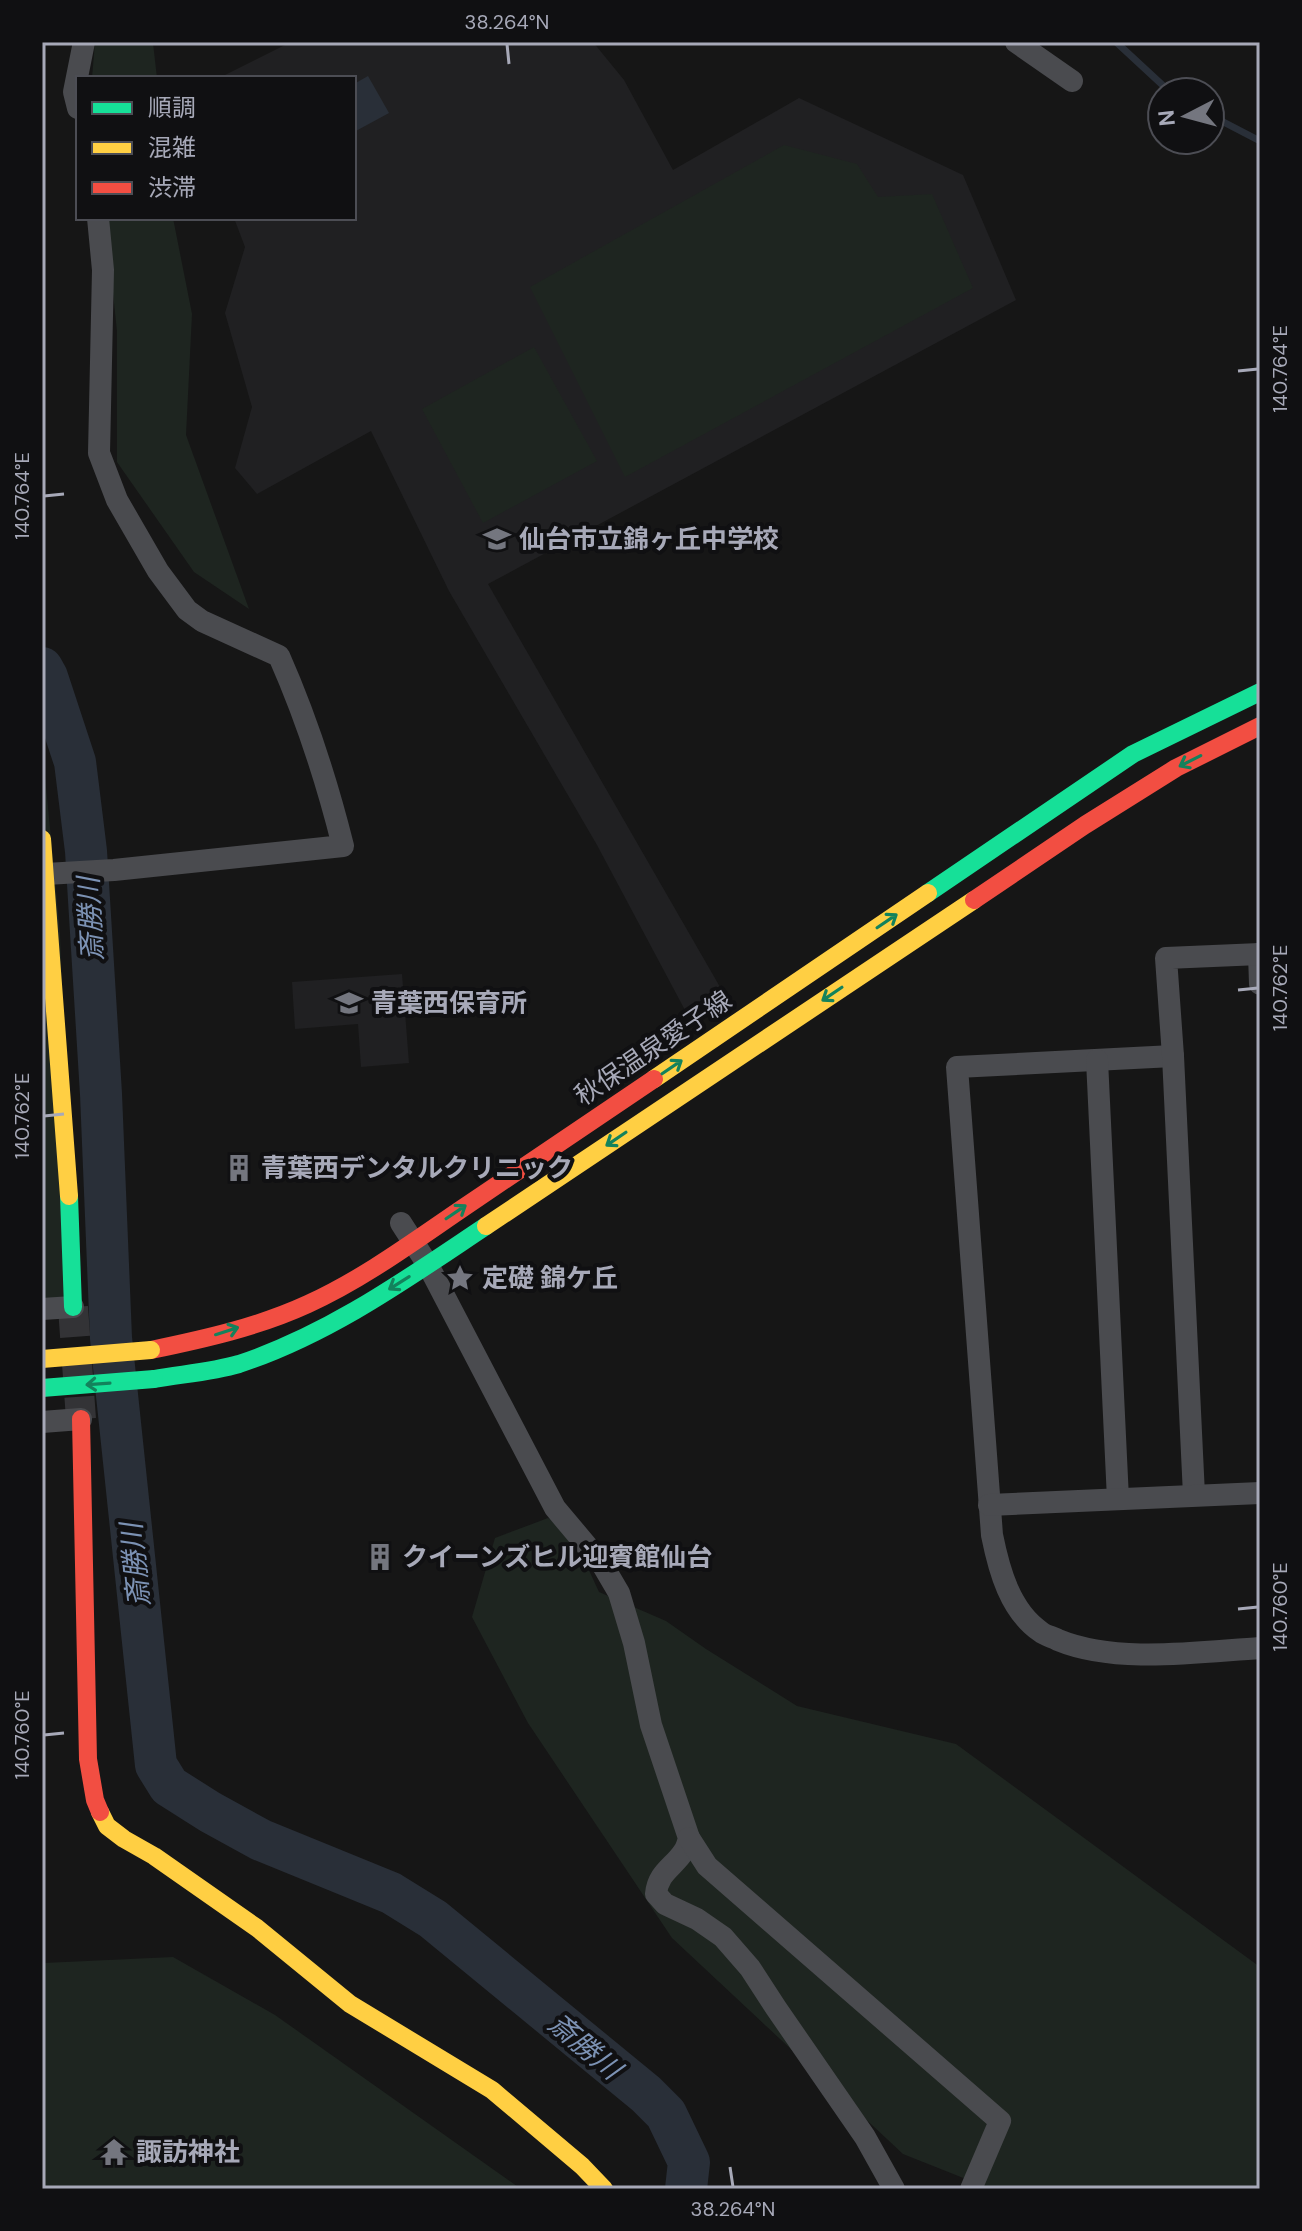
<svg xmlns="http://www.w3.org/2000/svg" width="1302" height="2231" font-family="'DM Sans','Noto Sans JP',sans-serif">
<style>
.built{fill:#202022}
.green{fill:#1e2520}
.water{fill:#292f38}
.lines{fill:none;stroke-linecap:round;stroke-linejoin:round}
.stream{stroke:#292f38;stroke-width:7}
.river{stroke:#292f38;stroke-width:42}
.secondary-tunnel{stroke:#333336;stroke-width:30;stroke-dasharray:30 15;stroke-linecap:butt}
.street{stroke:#4a4b4f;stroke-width:22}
.fast{stroke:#16e098;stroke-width:18}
.slow{stroke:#ffcf43;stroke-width:18}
.jam{stroke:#f24e42;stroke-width:18}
.fast-bridge{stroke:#16e098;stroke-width:18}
.slow-bridge{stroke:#ffcf43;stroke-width:18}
.oneway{stroke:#13825c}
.ticks{fill:none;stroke:#a7a9b8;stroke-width:3}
.labels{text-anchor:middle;stroke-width:8;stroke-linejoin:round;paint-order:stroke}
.poi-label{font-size:26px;font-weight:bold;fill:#a7a9b8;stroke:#101012;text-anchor:start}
.street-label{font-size:26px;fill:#a7a9b8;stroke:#101012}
.water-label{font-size:28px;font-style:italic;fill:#7c92b4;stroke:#101012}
.neatline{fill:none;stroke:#a7a9b8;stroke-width:3}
.ticks-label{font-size:20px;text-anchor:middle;fill:#a7a9b8}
</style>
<rect width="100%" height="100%" fill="#161616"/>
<g class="built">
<path d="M291 42H593L624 80 673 170 799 98 963 175 1016 300 488 584 720 987 686 1012 597 845 449 591 371 431 257 494 235 468 252 407 225 313 245 247 234 218H354V78H219Z"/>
<path d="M402 974 409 1063 361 1067 358 1024 295 1029 292 982Z"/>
</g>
<g class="green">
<path d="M95 42H155L153 43 157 78H92Z"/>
<path d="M784 145 857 164 878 197 932 194 973 288 625 477 530 287Z"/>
<path d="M105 218H173L192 314 186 435 249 609 194 572 117 462V331Z"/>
<path d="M534 347 597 461 483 523 422 409Z"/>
<path d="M42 769 45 776 60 933 73 1307 42 1309Z"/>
<path d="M548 1518 571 1531 599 1592 666 1621 706 1649 797 1706 956 1744 1260 1967V2189H991L903 2154 672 1938 528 1723 472 1617 495 1538Z"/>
<path d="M173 1957 275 2015 521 2189H42V1970L44 1963Z"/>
</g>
<path class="water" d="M368 76 389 113 354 132V84Z"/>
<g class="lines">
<g class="stream">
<path d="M1116 42 1170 92"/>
<path d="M1210 115 1260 141"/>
</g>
<path class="river" d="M42 668 47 677 75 762 86 851 101 1094 111 1338 156 1765 169 1786 210 1812 261 1840 391 1893 433 1919 646 2094 666 2114 689 2162 686 2189"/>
<path class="secondary-tunnel" d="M73 1307 81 1419"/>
<g class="street">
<path d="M1016 42 1072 81"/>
<path d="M78 108 74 92 84 42"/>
<path d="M46 874 114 870 343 846C327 782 306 717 279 656L202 621 187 610 158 571 117 500 99 453 103 270 98 218"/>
<path d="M1259 954 1260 984"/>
<path d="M1173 1056 957 1067 992 1535C999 1570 1010 1611 1041 1632 1046 1636 1053 1637 1058 1640 1116 1664 1198 1652 1260 1648"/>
<path d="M1097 1060 1118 1499"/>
<path d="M401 1223 428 1265 555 1508 602 1564 619 1593 634 1643 651 1725 689 1838C688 1842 687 1847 684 1851 674 1867 658 1872 656 1894L665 1904 697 1919 723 1937 750 1968 776 2008 865 2137 894 2189"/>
<path d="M42 1309 73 1307"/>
<path d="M42 1422 81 1419"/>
<path d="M1194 1495 1173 1056 1166 958 1260 954"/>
<path d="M989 1505 1260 1493"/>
<path d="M689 1838 707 1866 1000 2121 971 2189"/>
</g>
<g class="fast">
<path d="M928 893 1133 754 1260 692"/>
<path d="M69 1196 73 1307"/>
<path d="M154 1379C182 1374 212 1372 239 1364 330 1334 408 1278 486 1226"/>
</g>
<g class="slow">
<path d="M42 839 69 1196"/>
<path d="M654 1079 928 893"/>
<path d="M486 1226 974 900"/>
<path d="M100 1812 107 1826 124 1839 154 1856 257 1928 350 2004 492 2090 582 2166 604 2189"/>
</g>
<g class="jam">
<path d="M974 900 1085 825 1176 768 1260 726"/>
<path d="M151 1350C204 1339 258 1327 308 1304 363 1279 413 1242 463 1208 526 1165 590 1122 654 1079"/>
<path d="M81 1419 88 1759 95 1800 100 1812"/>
</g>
<path class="fast-bridge" d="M42 1388 154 1379"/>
<path class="slow-bridge" d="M42 1359 151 1350"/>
</g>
<defs><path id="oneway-shaft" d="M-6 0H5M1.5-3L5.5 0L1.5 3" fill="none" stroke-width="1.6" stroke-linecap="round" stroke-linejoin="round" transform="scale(2)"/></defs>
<g class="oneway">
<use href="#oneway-shaft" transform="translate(1190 761) rotate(153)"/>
<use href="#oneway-shaft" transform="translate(887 921) rotate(-34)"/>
<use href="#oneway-shaft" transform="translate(832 994) rotate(146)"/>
<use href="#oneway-shaft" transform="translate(672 1067) rotate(-34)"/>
<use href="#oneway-shaft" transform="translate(616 1139) rotate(146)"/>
<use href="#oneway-shaft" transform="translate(456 1212) rotate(-34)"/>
<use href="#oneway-shaft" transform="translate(399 1283) rotate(148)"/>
<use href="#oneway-shaft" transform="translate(227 1331) rotate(-18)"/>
<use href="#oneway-shaft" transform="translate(98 1384) rotate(176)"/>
</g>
<path class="ticks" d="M507 44 509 64M1238 371 1258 369M44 496 64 494M1238 990 1258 988M44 1116 64 1114M1238 1609 1258 1607M44 1735 64 1733M730 2167 733 2187"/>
<defs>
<g id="school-bare" transform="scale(2.16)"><path d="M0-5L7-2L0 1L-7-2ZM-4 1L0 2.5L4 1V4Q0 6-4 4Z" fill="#74767f" stroke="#101012" stroke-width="2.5" paint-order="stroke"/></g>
<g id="building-bare" transform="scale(2.16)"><path d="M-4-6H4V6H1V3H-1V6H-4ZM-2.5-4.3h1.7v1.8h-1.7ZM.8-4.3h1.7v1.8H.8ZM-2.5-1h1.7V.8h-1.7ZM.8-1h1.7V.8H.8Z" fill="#74767f" stroke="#101012" stroke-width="2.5" paint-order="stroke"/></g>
<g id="sight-bare" transform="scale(2.16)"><path d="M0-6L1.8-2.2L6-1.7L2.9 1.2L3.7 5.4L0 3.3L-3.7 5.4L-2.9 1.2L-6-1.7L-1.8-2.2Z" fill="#74767f" stroke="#101012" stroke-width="2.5" paint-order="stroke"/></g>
<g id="temple-bare" transform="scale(2.16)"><path d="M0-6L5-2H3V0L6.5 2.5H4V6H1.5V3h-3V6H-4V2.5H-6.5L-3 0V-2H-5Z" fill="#74767f" stroke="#101012" stroke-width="2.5" paint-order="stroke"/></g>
</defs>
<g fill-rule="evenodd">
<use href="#school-bare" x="497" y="539"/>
<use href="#school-bare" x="349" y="1003"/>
<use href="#building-bare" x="239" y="1168"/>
<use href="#sight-bare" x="460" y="1278"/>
<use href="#building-bare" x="380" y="1557"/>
<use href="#temple-bare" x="114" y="2152"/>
</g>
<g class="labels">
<g class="poi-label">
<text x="519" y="548">仙台市立錦ヶ丘中学校</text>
<text x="371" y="1012">青葉西保育所</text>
<text x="261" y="1177">青葉西デンタルクリニック</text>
<text x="482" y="1287">定礎 錦ケ丘</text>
<text x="402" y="1566">クイーンズヒル迎賓館仙台</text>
<text x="136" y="2161">諏訪神社</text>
</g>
<g class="street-label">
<text transform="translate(653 1048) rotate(-34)" y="9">秋保温泉愛子線</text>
</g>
<g class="water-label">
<text transform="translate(90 919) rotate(-93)" y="10">斎勝川</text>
<text transform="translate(135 1565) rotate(-96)" y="10">斎勝川</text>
<text transform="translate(585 2046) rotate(40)" y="10">斎勝川</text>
</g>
</g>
<rect width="1302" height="2231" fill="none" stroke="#101012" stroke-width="88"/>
<rect x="76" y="76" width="280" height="144" fill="#101012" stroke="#4c4d54" stroke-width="2"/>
<rect x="92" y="102" width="40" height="12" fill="#16e098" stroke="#4c4d54" stroke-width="2"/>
<text x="148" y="116" font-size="24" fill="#a7a9b8">順調</text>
<rect x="92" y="142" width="40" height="12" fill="#ffcf43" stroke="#4c4d54" stroke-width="2"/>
<text x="148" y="156" font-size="24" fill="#a7a9b8">混雑</text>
<rect x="92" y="182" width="40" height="12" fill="#f24e42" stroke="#4c4d54" stroke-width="2"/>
<text x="148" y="196" font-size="24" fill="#a7a9b8">渋滞</text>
<g transform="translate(1186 116) rotate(264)"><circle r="38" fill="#101012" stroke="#4c4d54" stroke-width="2"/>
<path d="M0-6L14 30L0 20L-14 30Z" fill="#74767f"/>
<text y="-12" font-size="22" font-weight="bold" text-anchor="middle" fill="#a7a9b8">N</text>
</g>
<rect x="44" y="44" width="1214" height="2143" class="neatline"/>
<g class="ticks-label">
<text x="507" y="29">38.264°N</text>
<text transform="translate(1280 369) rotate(-90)" y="7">140.764°E</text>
<text transform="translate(22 496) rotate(-90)" y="7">140.764°E</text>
<text transform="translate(1280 988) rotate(-90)" y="7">140.762°E</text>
<text transform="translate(22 1116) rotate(-90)" y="7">140.762°E</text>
<text transform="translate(1280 1607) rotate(-90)" y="7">140.760°E</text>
<text transform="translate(22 1735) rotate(-90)" y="7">140.760°E</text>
<text x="733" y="2216">38.264°N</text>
</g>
</svg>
